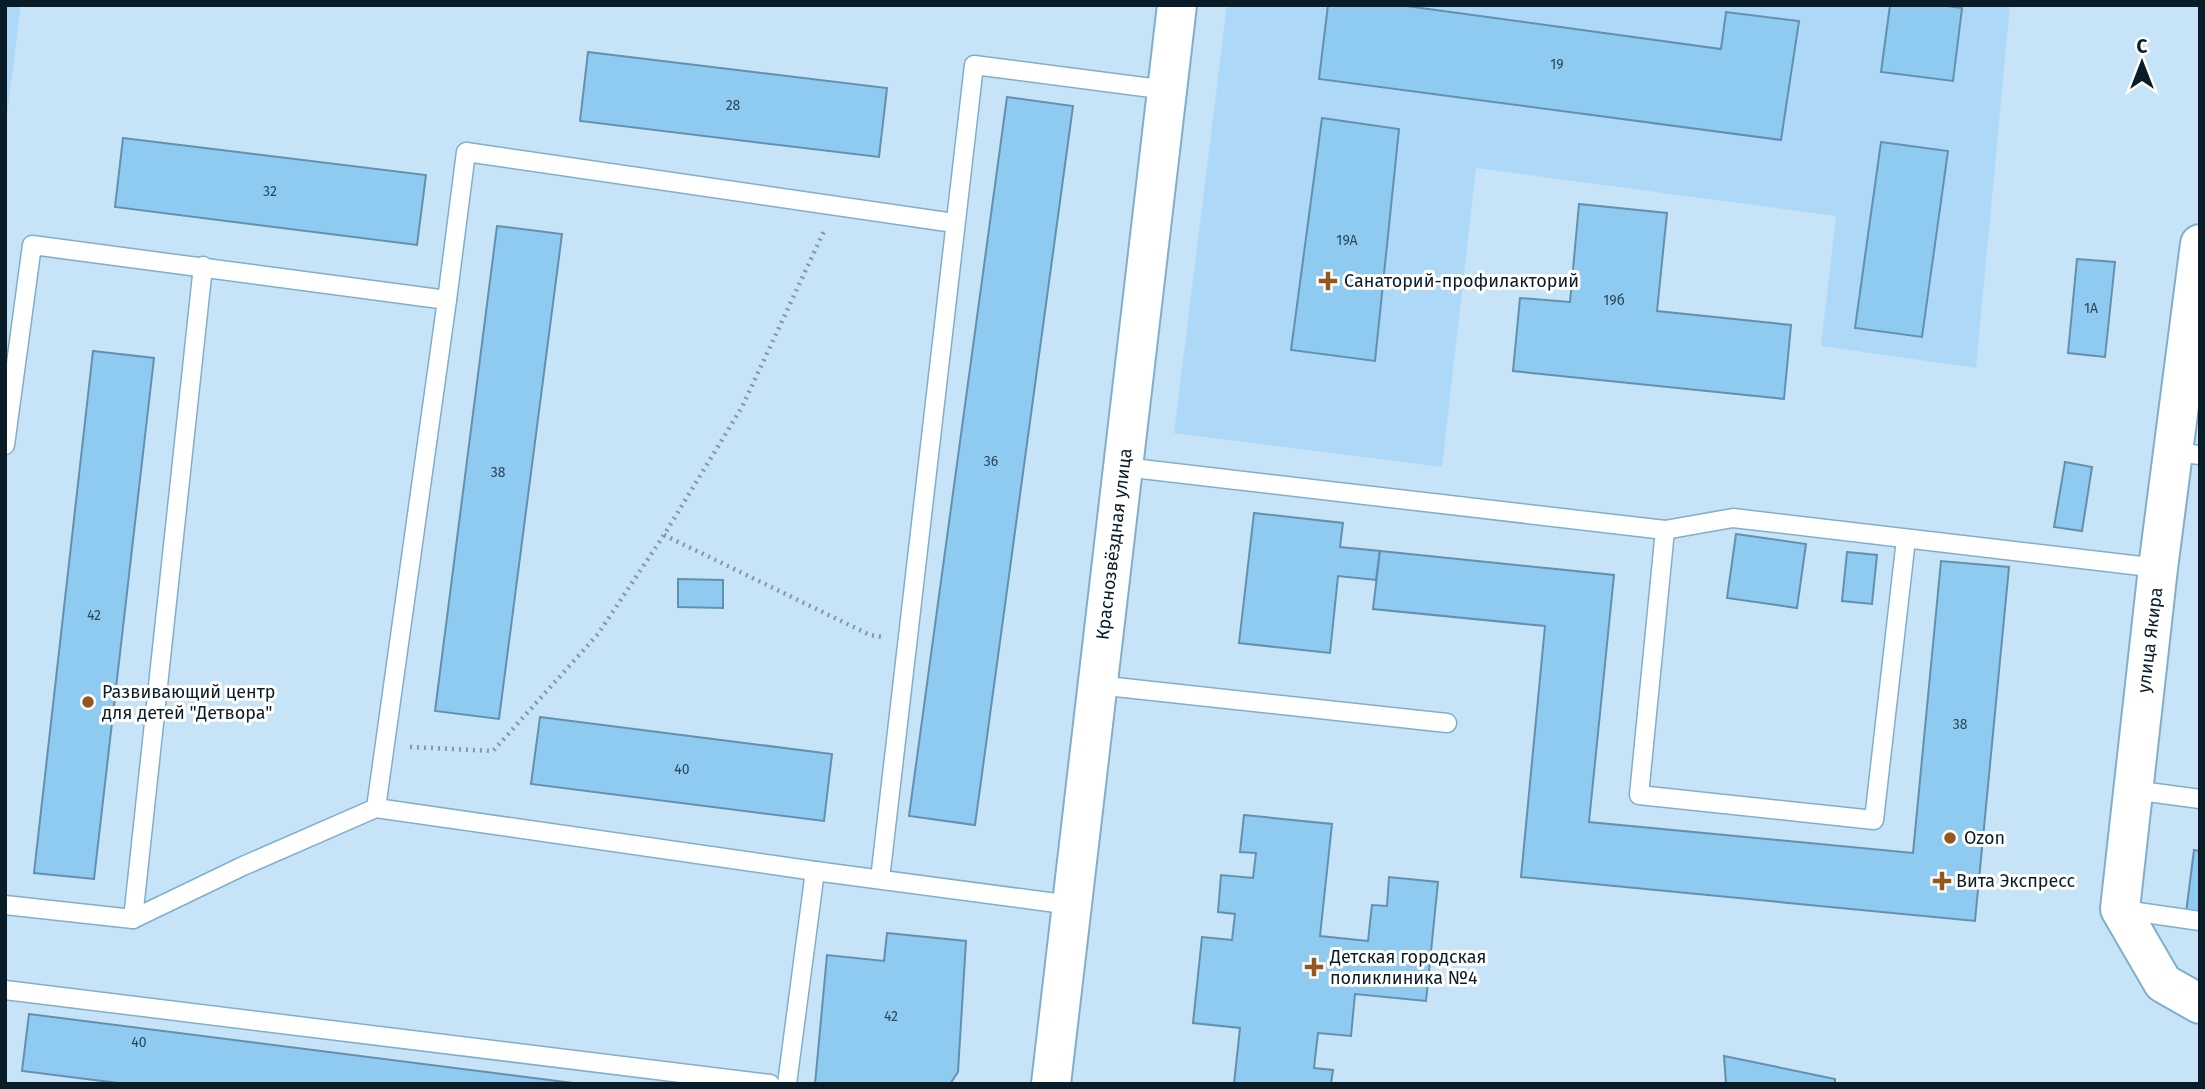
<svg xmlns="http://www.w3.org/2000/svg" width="2205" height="1089" font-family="'Fira Sans',sans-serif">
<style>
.built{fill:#add8f7}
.building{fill:#8fcaf1;stroke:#6390af;stroke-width:2}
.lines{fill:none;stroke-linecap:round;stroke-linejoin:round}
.service-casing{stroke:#80aece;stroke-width:21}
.tertiary-casing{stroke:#80aece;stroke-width:42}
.path{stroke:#8099aa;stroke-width:4.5;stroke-dasharray:2 5;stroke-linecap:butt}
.service{stroke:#fff;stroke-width:18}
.tertiary{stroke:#fff;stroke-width:38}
.poi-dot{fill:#95571d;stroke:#fff;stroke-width:2.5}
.labels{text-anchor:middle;stroke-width:6;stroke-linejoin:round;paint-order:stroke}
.number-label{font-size:14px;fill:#2a485a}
.poi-label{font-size:18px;fill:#091c28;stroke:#fff;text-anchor:start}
.street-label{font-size:18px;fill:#091c28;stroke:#fff}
</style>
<rect width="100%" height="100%" fill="#c7e3f7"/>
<g class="built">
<path d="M5 5H21L5 130Z"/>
<path d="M1227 5H2010L1976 368 1821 346 1836 216 1476 168 1442 467 1174 433Z"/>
</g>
<g class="building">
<path d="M1328 5H1399L1721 49 1726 12 1799 21 1781 140 1319 79Z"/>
<path d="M1890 5H1940L1962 8 1953 81 1881 72Z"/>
<path d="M588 52 887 88 879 157 580 121Z"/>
<path d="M1007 97 1073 106 975 825 909 816Z"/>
<path d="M1322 118 1399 129 1375 361 1291 350Z"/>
<path d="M123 138 426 175 417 245 115 207Z"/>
<path d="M1881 142 1948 151 1922 337 1855 328Z"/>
<path d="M1579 204 1667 213 1657 311 1791 325 1784 399 1513 371 1520 298 1570 302Z"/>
<path d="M497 226 562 234 499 719 435 711Z"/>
<path d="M2077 259 2115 262 2105 357 2068 353Z"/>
<path d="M93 351 154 358 94 879 34 873Z"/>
<path d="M2065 462 2092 467 2082 531 2054 527Z"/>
<path d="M1254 513 1343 523 1340 547 1380 551 1376 580 1338 576 1330 653 1239 643Z"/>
<path d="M1736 534 1806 544 1797 608 1727 598Z"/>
<path d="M1380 551 1614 575 1589 822 1913 853 1941 561 2009 567 1975 921 1521 877 1545 626 1373 609Z"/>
<path d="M1847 552 1877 555 1872 604 1842 601Z"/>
<path d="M678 579 723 580V608L678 607Z"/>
<path d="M540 717 832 754 824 821 531 784Z"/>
<path d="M1244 815 1332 824 1320 936 1368 941 1372 905 1387 906 1389 877 1438 882 1426 1001 1355 994 1351 1036 1318 1033 1314 1068 1333 1070 1331 1084H1234L1240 1028 1193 1023 1202 937 1232 940 1235 914 1218 912 1221 875 1253 878 1256 853 1240 852Z"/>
<path d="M2194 850 2200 851V915L2186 913Z"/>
<path d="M887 933 966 941 958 1072 950 1084H815L827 955 884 961Z"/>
<path d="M29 1014 581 1084H126L22 1071Z"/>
<path d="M1724 1056 1835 1079V1084H1726Z"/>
</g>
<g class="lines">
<g class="service-casing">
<g id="service">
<path d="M447 300 466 152 954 223"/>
<path d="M5 445 32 245 447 300 376 808"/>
<path d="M2173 452 2200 455"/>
<path d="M1124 467 1665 530 1733 518 2158 568"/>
<path d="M1665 530 1639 795 1874 820 1906 539"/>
<path d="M1097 685 1447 723"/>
<path d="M2133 790 2200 799"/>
<path d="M880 879 974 65 1167 90"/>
<path d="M5 905 133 919 243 866 376 808 815 871 1071 905"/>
<path d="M2124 910 2200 921"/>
<path d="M133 919 203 266"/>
<path d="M5 990 770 1084"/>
<path d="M787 1084 815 871"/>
</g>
</g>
<g class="tertiary-casing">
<g id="tertiary">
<path d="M2200 244 2158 568 2120 909 2163 983 2200 1004"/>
<path d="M1051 1084 1177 5"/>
</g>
</g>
<g class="path">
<path d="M664 535 870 635 882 637"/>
<path d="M410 747 493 751 598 634 664 535 742 407 825 229"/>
</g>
<use href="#service" class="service"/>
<use href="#tertiary" class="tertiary"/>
</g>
<g class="poi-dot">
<path d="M1324.5 270.5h7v7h7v7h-7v7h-7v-7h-7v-7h7z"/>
<circle cx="88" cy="702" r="7"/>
<circle cx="1950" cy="838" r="7"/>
<path d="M1938.5 870.5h7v7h7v7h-7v7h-7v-7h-7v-7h7z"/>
<path d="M1310.5 956.5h7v7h7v7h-7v7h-7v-7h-7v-7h7z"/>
</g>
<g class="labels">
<g class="number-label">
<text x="1557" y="69">19</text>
<text x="733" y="110">28</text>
<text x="270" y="196">32</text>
<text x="1347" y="245">19А</text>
<text x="1614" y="305">19б</text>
<text x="2091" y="313">1А</text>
<text x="991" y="466">36</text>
<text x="498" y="477">38</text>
<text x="94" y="620">42</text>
<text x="1960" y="729">38</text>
<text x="682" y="774">40</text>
<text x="891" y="1021">42</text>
<text x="139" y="1047">40</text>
</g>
<g class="poi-label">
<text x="1344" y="287">Cанаторий-профилакторий</text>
<text x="102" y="698">Развивающий центр<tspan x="102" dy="21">для детей "Детвора"</tspan></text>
<text x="1964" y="844">Ozon</text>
<text x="1956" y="887">Вита Экспресс</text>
<text x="1330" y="963">Детская городская<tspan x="1330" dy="21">поликлиника №4</tspan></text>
</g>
<g class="street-label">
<text transform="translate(1114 544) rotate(-83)" y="6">Краснозвёздная улица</text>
<text transform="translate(2150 640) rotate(-83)" y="6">улица Якира</text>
</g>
</g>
<rect width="2205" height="1089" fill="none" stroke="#091c28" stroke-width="14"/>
<g transform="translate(2142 63)" stroke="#ffffff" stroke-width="5" paint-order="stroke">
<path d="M0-5L12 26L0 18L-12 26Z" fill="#091c28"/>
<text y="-10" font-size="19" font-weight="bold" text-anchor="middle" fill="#091c28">С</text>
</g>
</svg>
